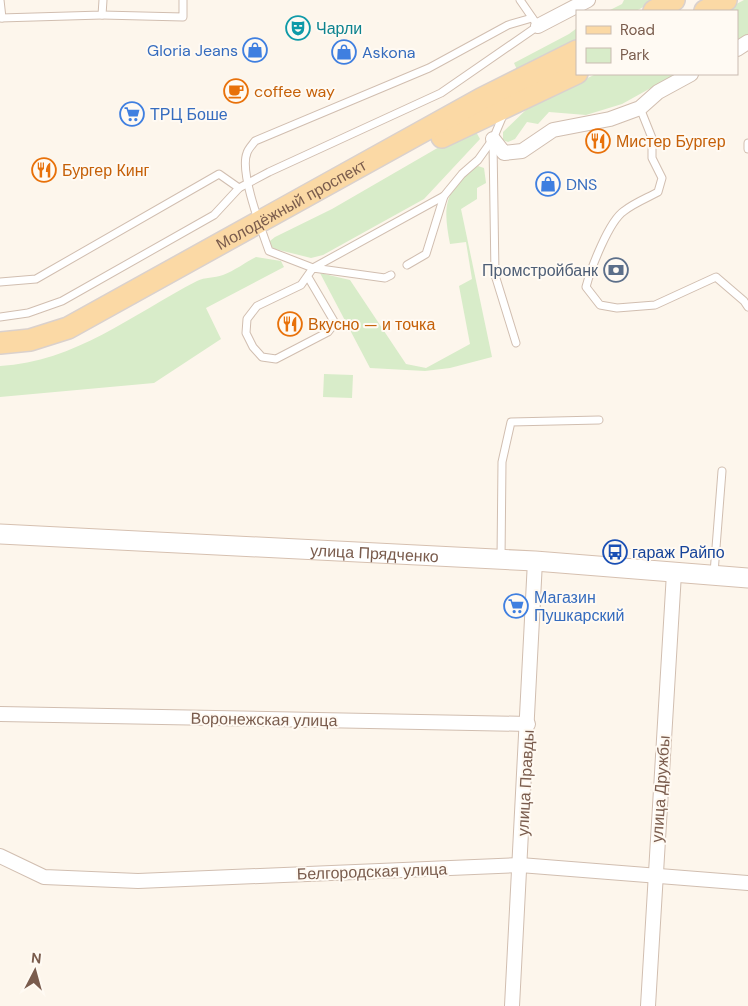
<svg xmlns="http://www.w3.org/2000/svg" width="748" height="1006" font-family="'DM Sans',sans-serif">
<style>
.green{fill:#d8ecc9}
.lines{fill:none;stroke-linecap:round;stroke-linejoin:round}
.service-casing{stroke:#d1beb0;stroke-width:9}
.minor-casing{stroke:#d1beb0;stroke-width:16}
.secondary-casing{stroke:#d6c0b0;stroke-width:21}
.primary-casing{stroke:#dad1cd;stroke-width:24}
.service{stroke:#fff;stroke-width:7}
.minor{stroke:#fff;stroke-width:14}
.secondary{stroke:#fff;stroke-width:19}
.primary{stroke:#fbd9a5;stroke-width:21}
.labels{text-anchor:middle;stroke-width:4;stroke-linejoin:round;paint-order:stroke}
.culture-label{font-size:16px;fill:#0d838f;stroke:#fffaf3;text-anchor:start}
.shop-label{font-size:16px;fill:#366cbe;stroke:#fffaf3;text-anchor:start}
.food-label{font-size:16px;fill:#c56008;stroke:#fffaf3;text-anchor:start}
.street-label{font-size:16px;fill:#7a5c4d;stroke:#fffaf3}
.service-label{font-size:16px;fill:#4e5e75;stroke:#fffaf3;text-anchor:end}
.transit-label{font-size:16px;fill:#164399;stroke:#fffaf3;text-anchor:start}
</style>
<rect width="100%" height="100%" fill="#fdf6ec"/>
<g class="green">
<path d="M624 0H656L636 11H608L622 4Z"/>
<path d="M744 0H748V34L737 40V11H723Z"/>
<path d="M577 28V43L519 74 514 63 569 34Z"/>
<path d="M596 74H676L622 104 586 115 549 112 538 124 527 122 515 139 508 142 503 140V132L531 105Z"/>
<path d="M475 130 480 139 424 199 323 255 311 258 275 249 269 245 270 241 275 237 332 209 453 139Z"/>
<path d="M478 166 484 168 486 183 477 188V199L461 209 492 357 450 368 425 371 370 368 320 273 350 280 406 364 426 368 470 344 459 286 472 279 466 242 450 244C443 207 443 190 478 166Z"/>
<path d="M256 257 281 261 284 267 206 308 221 339 154 383 0 397V366C75 362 133 314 197 281 205 277 214 278 223 275 234 271 246 262 256 257Z"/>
<path d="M324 374 353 375 352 398 323 397Z"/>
</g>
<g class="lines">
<g class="service-casing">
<g id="service">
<path d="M0 0 2 18"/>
<path d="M102 15 183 17V0"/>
<path d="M0 18 102 15 103 0"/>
<path d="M640 108 652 138V158L662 178 658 192C647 198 634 203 624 211 609 221 591 268 586 287L600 305 617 308 655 305 716 277 744 301 748 307"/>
<path d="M504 113 493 139 478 160 462 174 444 196 313 268 269 251C262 231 239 172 247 153 248 149 253 144 255 141L429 68 508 25 532 18"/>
<path d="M493 142 495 275 516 343"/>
<path d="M748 143V149"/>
<path d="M407 265 426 254 444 196"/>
<path d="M308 277 335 323 328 332 276 359 262 357 253 347 246 333 247 319 257 306 301 285 313 268 385 278 391 275"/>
<path d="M0 282 36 279 219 174 239 188"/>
<path d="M0 317 28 313 62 301 214 215 239 188 269 172 441 93 538 26 520 0"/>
<path d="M501 559 502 462 511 422 599 420"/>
<path d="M714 573 722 471"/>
</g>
</g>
<g class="minor-casing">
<g id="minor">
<path d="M538 26 588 0"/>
<path d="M737 49 748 42"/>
<path d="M493 139 504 153 522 151 553 130 610 119 640 108 658 92 691 74"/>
<path d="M0 714 528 724"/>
<path d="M0 856 44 877 138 881 520 865 748 883"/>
<path d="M512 1006 535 561"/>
<path d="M648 1006 674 573"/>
</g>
</g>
<g class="secondary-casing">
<g id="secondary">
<path id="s1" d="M0 534 535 561 748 578"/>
</g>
</g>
<g class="primary-casing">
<g id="primary">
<path d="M654 11 674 0"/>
<path d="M705 11 726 0"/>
<path d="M442 137 577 73"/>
<path id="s2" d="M0 343 30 340 68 328 481 99 577 51"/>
</g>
</g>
<use href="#service" class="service"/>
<use href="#minor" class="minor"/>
<use href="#secondary" class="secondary"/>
<use href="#primary" class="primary"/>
</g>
<defs>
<g id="theatre-ring" transform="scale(1.25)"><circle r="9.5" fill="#fffaf3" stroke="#0f9aa8" stroke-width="1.5"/><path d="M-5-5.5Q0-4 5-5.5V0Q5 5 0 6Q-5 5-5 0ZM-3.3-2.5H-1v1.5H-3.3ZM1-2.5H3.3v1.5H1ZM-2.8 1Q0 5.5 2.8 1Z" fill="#0f9aa8"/></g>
<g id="shop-ring" transform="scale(1.25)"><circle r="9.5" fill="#fffaf3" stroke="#3f7fe0" stroke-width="1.5"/><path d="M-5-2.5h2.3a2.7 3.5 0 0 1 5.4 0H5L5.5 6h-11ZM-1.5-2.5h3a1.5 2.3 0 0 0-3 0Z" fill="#3f7fe0"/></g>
<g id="cafe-ring" transform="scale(1.25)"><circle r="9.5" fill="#fffaf3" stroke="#e8710a" stroke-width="1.5"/><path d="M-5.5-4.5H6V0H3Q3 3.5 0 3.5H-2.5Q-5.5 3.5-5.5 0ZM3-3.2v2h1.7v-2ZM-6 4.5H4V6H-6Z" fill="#e8710a"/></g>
<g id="supermarket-ring" transform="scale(1.25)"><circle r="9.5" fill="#fffaf3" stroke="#3f7fe0" stroke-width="1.5"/><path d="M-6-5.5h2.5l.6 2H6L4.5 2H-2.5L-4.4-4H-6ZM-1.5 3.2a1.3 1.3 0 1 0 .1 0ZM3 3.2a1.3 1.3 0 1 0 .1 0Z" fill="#3f7fe0"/></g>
<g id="restaurant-ring" transform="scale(1.25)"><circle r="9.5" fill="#fffaf3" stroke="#e8710a" stroke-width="1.5"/><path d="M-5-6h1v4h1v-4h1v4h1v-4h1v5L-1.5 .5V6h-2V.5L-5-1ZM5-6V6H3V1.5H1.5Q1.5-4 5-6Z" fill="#e8710a"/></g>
<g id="bank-ring" transform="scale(1.25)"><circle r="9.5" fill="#fffaf3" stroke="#5c6f8a" stroke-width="1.5"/><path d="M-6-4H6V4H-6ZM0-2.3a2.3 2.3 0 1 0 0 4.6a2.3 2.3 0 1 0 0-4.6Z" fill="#5c6f8a"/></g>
<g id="bus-ring" transform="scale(1.25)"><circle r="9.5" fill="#fffaf3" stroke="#1a4fb4" stroke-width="1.5"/><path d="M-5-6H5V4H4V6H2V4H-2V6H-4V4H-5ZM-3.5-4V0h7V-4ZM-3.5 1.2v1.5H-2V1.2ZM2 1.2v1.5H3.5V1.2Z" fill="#1a4fb4"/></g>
</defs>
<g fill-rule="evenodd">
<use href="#theatre-ring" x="298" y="28"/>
<use href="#shop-ring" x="255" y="50"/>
<use href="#shop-ring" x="344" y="52"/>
<use href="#cafe-ring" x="236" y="91"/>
<use href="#supermarket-ring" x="132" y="114"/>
<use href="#restaurant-ring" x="598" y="141"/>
<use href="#restaurant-ring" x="44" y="170"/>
<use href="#shop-ring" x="548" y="184"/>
<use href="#bank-ring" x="616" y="270"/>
<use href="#restaurant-ring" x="290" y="324"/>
<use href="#bus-ring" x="615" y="552"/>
<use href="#supermarket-ring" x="516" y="606"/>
</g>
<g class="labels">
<g class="culture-label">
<text x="316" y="34">Чарли</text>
</g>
<g class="shop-label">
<text x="238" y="56" text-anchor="end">Gloria Jeans</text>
<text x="362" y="58">Askona</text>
<text x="150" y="120">ТРЦ Боше</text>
<text x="566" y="190">DNS</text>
<text x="534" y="603">Магазин<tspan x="534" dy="18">Пушкарский</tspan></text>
</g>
<g class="food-label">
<text x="254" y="97">coffee way</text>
<text x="616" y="147">Мистер Бургер</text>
<text x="62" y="176">Бургер Кинг</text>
<text x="308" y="330">Вкусно — и точка</text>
</g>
<g class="street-label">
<text dy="6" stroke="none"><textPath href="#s2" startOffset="325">Молодёжный проспект</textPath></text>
<text dy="6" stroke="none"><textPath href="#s1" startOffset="375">улица Прядченко</textPath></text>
<text transform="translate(264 719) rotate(1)" y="6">Воронежская улица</text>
<text transform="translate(525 783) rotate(-87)" y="6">улица Правды</text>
<text transform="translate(660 789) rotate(-86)" y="6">улица Дружбы</text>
<text transform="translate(372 871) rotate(-2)" y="6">Белгородская улица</text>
</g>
<g class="service-label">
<text x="598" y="276">Промстройбанк</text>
</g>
<g class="transit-label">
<text x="632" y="558">гараж Райпо</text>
</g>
</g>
<rect x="576" y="10" width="162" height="65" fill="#fffaf3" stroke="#cabbb1"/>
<rect x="586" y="26" width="25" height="8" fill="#fbd9a5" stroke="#cabbb1"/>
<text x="620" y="35" font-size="15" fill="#7a5c4d">Road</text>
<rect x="586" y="48" width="25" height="15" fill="#d8ecc9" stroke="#cabbb1"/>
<text x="620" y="60" font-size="15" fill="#7a5c4d">Park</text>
<g transform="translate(35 971) rotate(6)" stroke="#fffaf3" stroke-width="4" paint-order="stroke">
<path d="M0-4L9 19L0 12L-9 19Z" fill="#7a5c4d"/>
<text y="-8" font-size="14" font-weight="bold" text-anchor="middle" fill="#7a5c4d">N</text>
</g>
</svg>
